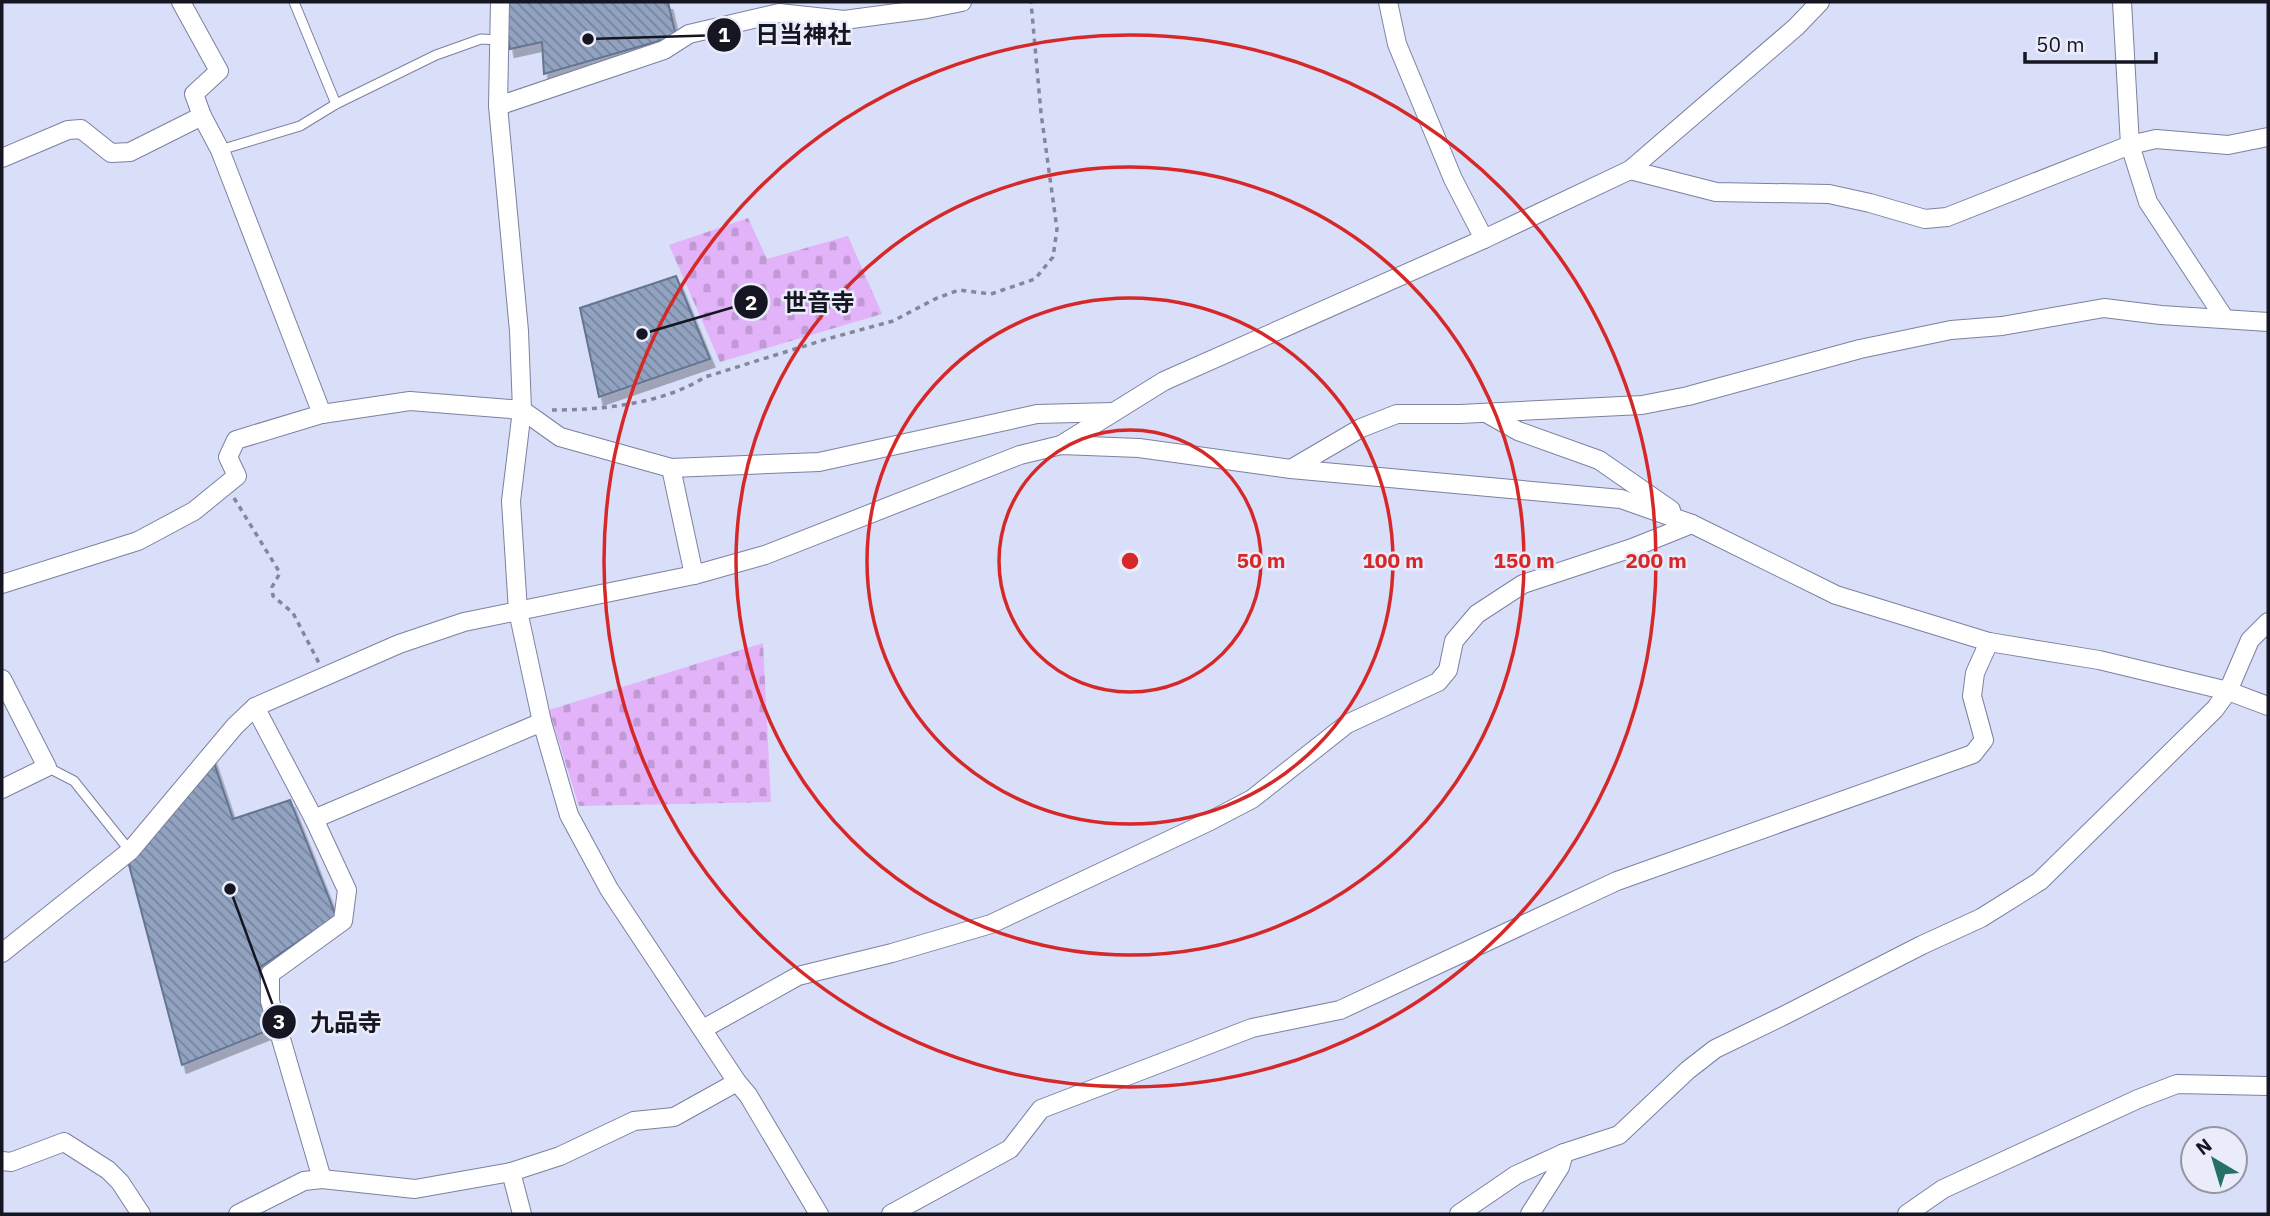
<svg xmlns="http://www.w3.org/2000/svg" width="2270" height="1216" font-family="'IBM Plex Sans','Noto Sans JP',sans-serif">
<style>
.cemetery{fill:url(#cemetery-stones)}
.building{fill:url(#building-back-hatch);stroke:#63748f;stroke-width:2;filter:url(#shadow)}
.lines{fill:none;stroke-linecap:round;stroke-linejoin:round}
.lane-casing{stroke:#7c81a0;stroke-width:11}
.street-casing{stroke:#7c81a0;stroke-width:20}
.path{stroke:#83879b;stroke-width:3.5;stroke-dasharray:5 5;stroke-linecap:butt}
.lane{stroke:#fff;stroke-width:9}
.street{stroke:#fff;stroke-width:18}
.ring{fill:none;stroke:#d62828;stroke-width:3.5}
.centre{fill:#d62828;stroke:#eaecfa;stroke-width:3.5}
.ring-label{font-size:21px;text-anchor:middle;font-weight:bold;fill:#d62828;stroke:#eaecfa;stroke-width:5;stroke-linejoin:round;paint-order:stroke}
.leader{fill:none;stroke:#151622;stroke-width:2.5}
.callout-dot{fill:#151622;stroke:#eaecfa;stroke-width:2.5}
.mark-label{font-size:21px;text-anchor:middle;font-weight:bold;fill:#fff}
.callout-label{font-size:24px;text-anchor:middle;font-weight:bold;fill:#151622;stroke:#eaecfa;stroke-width:5;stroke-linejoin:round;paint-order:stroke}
</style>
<defs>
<pattern id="cemetery-stones" width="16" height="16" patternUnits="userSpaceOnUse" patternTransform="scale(1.75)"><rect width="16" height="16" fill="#e2b3f9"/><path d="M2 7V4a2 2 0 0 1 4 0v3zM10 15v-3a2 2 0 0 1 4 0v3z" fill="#c199d5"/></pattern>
<pattern id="building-back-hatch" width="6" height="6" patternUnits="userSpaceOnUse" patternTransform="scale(1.75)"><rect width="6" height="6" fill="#91a3c0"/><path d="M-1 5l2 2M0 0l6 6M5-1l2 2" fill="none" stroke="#75849c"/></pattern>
<filter id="shadow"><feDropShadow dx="4.5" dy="8" stdDeviation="0" flood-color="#0004"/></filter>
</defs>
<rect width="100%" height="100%" fill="#d9def9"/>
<g class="cemetery">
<path d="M748 218 767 259 848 236 882 314 720 362 669 245Z"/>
<path d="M763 643 771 802 579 806 549 710Z"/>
</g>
<g class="building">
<path d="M502 2H668L676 36 544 74 542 42 510 49Z"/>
<path d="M676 276 710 359 599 397 580 308Z"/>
<path d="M211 754 233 819 290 800 336 916 259 968 269 1030 182 1065 128 861Z"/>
</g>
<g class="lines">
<g class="lane-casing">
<g id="lane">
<path d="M294 2 336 104"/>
<path d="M220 150 300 126 336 104 436 55 481 39 499 40"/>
<path d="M47 767 74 781 130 851"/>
</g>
</g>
<g class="street-casing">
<g id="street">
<path d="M181 2 219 71 194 94 202 116"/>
<path d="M500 2 498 106 519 331 522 410 511 501 518 611 542 722 569 815 609 889 737 1082 748 1095 819 1214"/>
<path d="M1388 2 1397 44 1453 179 1484 239"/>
<path d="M2122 2 2130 145 2148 202 2225 319"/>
<path d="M498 106 664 50 689 34 779 13 844 20 927 9 962 2"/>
<path d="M2 158 68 130 81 129 111 153 130 152 202 116 220 150 322 414"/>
<path d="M1630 170 1716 192 1829 194 1870 203 1925 219 1947 217 2130 145 2156 139 2228 145 2268 137"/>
<path d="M1486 413 1518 431 1599 460 1671 510"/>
<path d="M1061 445 1164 381 1484 239 1630 170 1796 27 1820 2"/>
<path d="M671 468 819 462 1037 414 1113 412"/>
<path d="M1291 469 1361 428 1397 414H1460L1642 405 1688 396 1860 349 1951 330 2002 326 2104 308 2161 315 2268 322"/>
<path d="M2 584 138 541 194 511 237 476 228 457 236 440 322 414 410 401 522 410 560 437 671 468 694 575"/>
<path d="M2 679 47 767 2 789"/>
<path d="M255 707 314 819 347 890 343 921 270 974V1001L322 1179"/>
<path d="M314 819 542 722"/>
<path d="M2 953 130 851 235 726 255 707 399 644 464 622 694 575 765 555 1020 455 1061 445 1139 448 1291 469 1621 499 1692 524 1836 595 1989 642 2099 660 2228 691 2268 706"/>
<path d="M703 1029 798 976 892 953 991 924 1210 821 1252 799 1347 724 1438 682 1448 670 1454 641 1477 614 1523 584 1632 548 1692 524"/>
<path d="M2 1161 11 1162 64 1142 108 1170 120 1182 141 1214"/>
<path d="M511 1172 522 1214"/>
<path d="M238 1214 304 1181 322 1179 415 1189 511 1172 560 1156 634 1121 674 1117 737 1082"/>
<path d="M891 1214 1010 1149 1041 1109 1252 1028 1340 1010 1617 881 1973 754 1984 740 1972 696 1975 673 1989 642"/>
<path d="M1459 1214 1516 1175 1564 1153"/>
<path d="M1530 1214 1560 1167 1564 1153 1619 1135 1688 1070 1715 1049 1785 1015 1922 945 1981 918 2040 881 2215 709 2228 691 2250 640 2268 622"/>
<path d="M1907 1214 1943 1189 2138 1099 2177 1084 2268 1086"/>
</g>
</g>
<g class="path">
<path d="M552 410C601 410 663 404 705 377L827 339 893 321 935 299 959 290 991 294 1035 279 1053 257 1057 229 1041 113 1031 2"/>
<path d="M234 498 280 573 272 587 273 596 293 613 319 663"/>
</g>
<use href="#lane" class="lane"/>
<use href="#street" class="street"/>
</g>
<g class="ring">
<circle cx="1130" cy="561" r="131"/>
<circle cx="1130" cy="561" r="263"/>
<circle cx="1130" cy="561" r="394"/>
<circle cx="1130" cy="561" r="526"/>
</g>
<circle cx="1130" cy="561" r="10" class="centre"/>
<g class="ring-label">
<text x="1261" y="568">50 m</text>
<text x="1393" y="568">100 m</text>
<text x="1524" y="568">150 m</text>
<text x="1656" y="568">200 m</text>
</g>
<path class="leader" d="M588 39L724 35M642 334L751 302M230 889L279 1022"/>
<g class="callout-dot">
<circle cx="588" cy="39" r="7"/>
<circle cx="642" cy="334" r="7"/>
<circle cx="230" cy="889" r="7"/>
<circle cx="724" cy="35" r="18"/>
<circle cx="751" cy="302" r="18"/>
<circle cx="279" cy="1022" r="18"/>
</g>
<g class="mark-label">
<text x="724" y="42">1</text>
<text x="751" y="310">2</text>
<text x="279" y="1029">3</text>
</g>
<g class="callout-label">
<text x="803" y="43">日当神社</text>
<text x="819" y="311">世音寺</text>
<text x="346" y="1031">九品寺</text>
</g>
<rect width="2270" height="1216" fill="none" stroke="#151622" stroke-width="7"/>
<g transform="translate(2214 1160) rotate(322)"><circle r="33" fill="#eaecfa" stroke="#9596a4" stroke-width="2"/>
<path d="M0-5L12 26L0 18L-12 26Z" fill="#277068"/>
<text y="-10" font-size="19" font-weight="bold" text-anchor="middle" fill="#151622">N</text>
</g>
<path d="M2025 52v10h131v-10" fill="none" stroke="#151622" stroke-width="3.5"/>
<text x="2036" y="52" font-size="21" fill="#151622" stroke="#eaecfa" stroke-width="5" paint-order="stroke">50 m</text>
</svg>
